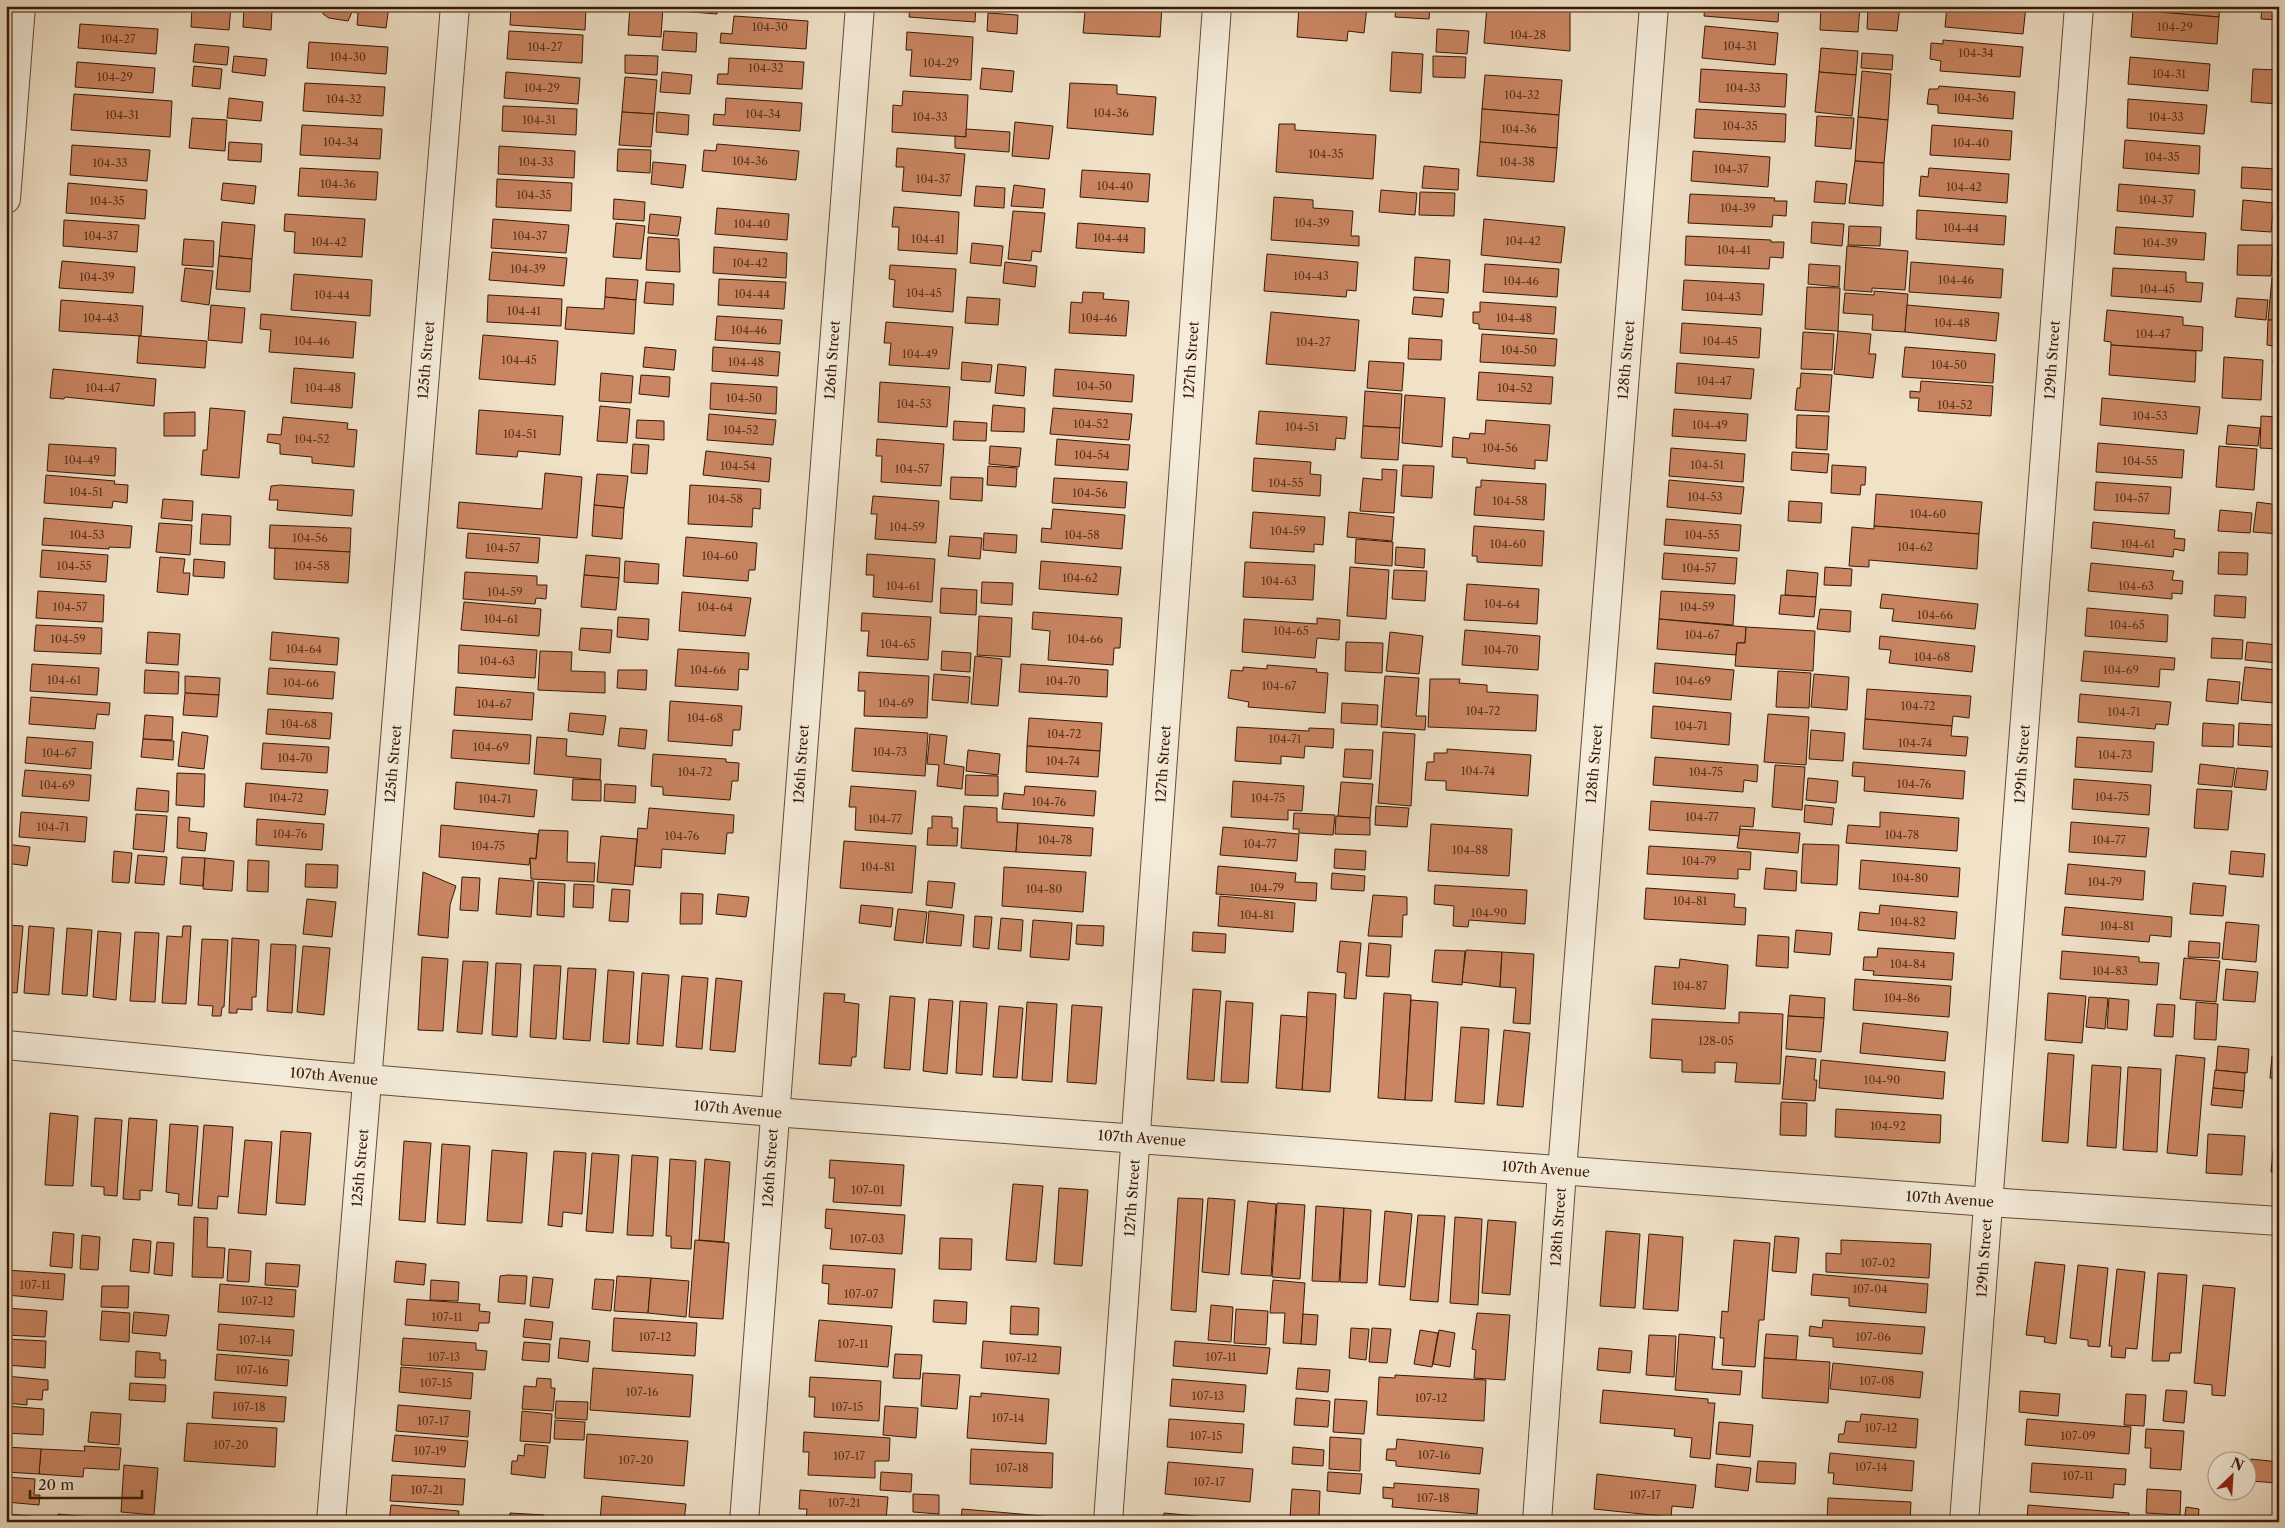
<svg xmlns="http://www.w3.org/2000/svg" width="2285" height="1528" font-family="'Libre Caslon Text',serif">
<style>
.building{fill:#ca8562;stroke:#371904}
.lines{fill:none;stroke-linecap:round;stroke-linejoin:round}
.minor-casing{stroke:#654b35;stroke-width:30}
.minor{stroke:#f5ecdb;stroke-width:28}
.labels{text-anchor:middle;stroke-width:4;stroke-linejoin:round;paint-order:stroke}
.number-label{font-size:11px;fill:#5c341c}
.street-label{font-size:14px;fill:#371904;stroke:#f5ecdb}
</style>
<rect width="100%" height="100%" fill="#f0e1c7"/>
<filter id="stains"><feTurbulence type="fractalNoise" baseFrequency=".004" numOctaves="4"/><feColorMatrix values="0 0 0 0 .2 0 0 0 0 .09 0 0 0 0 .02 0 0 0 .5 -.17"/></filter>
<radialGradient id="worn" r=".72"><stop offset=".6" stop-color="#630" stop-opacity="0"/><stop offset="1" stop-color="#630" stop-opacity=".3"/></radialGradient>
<g class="building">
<path d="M192 6H231L229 30 191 27Z"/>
<path d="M324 6H389L386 28 357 25 358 13 352 12 348 21 329 18 323 14Z"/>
<path d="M511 6H586L585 30 510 25Z"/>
<path d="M630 6H663L661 37 628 35Z"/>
<path d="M667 6H718L717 14 667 10Z"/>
<path d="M773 6H808V9Z"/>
<path d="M910 6H976L975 22 909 17Z"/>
<path d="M1074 6H1162L1160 37 1083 33 1085 12H1074Z"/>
<path d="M1299 6 1367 7 1364 33 1348 31 1347 41 1297 37Z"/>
<path d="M1396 6H1430L1429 19 1395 17Z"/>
<path d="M1487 6 1570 10V51L1484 43Z"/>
<path d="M1527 6H1570V10Z"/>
<path d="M1705 6H1779L1778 22 1704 16Z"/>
<path d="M1821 6H1860L1858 32 1820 30Z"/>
<path d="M1868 6H1900L1897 31 1867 29Z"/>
<path d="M1947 6H2026L2023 34 1945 27Z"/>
<path d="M2133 6H2220L2219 17 2133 10Z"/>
<path d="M2262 6H2279V20L2261 19Z"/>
<path d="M244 7 272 10 271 30 243 27Z"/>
<path d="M2133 10 2219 17 2217 44 2131 37Z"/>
<path d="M988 13 1018 15 1017 34 987 31Z"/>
<path d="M734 16 808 21 806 49 720 43 721 33 732 34Z"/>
<path d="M80 24 158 29 156 54 78 48Z"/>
<path d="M1705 26 1778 33 1775 65 1702 58Z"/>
<path d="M1437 29 1469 31 1467 54 1436 52Z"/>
<path d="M509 31 583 35 582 63 507 59Z"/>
<path d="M664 31 697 33 696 52 662 50Z"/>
<path d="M907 32 973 37 971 80 910 76 912 50H906Z"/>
<path d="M1943 40 2023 47 2020 77 1940 71 1941 61 1930 59 1931 43 1943 44Z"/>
<path d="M309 42 388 47 386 74 307 68Z"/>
<path d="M195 44 229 47 227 65 193 62Z"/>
<path d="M1821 48 1858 51 1856 75 1819 72Z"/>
<path d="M1392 52 1423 54 1421 93 1390 91Z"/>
<path d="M1862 53 1893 55 1892 70 1861 68Z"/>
<path d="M625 55 658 56 657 75 625 73Z"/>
<path d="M234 56 267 59 265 76 232 72Z"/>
<path d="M1433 56 1466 57 1465 78 1433 77Z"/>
<path d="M2130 57 2210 64 2208 91 2128 84Z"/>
<path d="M729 58 804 62 802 89 717 84 718 74H728Z"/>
<path d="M77 62 155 68 153 93 75 87Z"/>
<path d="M194 66 222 69 220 89 192 86Z"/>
<path d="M982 68 1014 71 1012 92 980 89Z"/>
<path d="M1701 69 1787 74 1785 107 1699 102Z"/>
<path d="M2253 69 2279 70V104L2251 102Z"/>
<path d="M1862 71 1891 74 1888 120 1858 117Z"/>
<path d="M506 72 580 78 578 104 504 98Z"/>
<path d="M662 72 692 75 690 94 660 92Z"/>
<path d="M1819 72 1856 75 1852 116 1815 112Z"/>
<path d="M1485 75 1562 80 1559 115 1482 109Z"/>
<path d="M625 77 657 80 654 114 622 112Z"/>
<path d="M305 83 385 87 383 116 303 111Z"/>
<path d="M1070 83 1117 85V94L1156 97 1153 135 1067 128Z"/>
<path d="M1939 86 2015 92 2013 119 1938 113V105L1927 104 1929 89H1938Z"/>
<path d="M903 91 968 95 966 137 892 132 893 105 902 106Z"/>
<path d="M74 94 172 101 170 137 71 130Z"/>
<path d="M229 98 263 102 261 121 227 118Z"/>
<path d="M726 98 802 103 800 131 713 125 714 114 725 115Z"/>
<path d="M2128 99 2207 105 2204 134 2127 128Z"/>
<path d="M503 106 577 109 576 135 502 131Z"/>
<path d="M1482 109 1559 115 1557 148 1480 142Z"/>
<path d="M1696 109 1786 114 1785 142 1694 138Z"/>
<path d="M622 112 654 114 651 147 619 145Z"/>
<path d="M657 112 689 115 688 135 656 132Z"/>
<path d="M1817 116 1854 118 1851 149 1815 146Z"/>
<path d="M1858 117 1888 120 1884 163 1855 161Z"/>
<path d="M192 118 227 120 225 151 189 148Z"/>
<path d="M1015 122 1053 126 1049 159 1012 156Z"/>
<path d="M1279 124H1295V130L1376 135 1373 179 1276 172Z"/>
<path d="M302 125 382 129 380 159 300 155Z"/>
<path d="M1932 125 2012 131 2010 160 1930 155Z"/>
<path d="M966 129 1010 132 1009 152 955 148V136L966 137Z"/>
<path d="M2125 140 2200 146 2199 174 2123 168Z"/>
<path d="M229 142 262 144 261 162 228 160Z"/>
<path d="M1480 142 1557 148 1554 182 1477 176Z"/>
<path d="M717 144 799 151 796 180 702 171 704 150 716 151Z"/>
<path d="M72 145 150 150 147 181 70 175Z"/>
<path d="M499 146 575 151 574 178 498 174Z"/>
<path d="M897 148 965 154 961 196 902 191 904 167H896Z"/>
<path d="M618 149 651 150 650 173 617 171Z"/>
<path d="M1693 151 1770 157 1768 187 1691 181Z"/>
<path d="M1855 161 1884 163 1883 206 1849 203Z"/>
<path d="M653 162 686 165 683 188 651 184Z"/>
<path d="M1424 166 1459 169 1458 190 1422 188Z"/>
<path d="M2242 167 2276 169 2275 190 2241 188Z"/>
<path d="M300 168 378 172 376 200 298 196Z"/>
<path d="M1929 168 2009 174 2007 203 1919 196 1921 176 1928 177Z"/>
<path d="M1082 170 1150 174 1148 202 1080 197Z"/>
<path d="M497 179 572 183 571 211 496 207Z"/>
<path d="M1816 181 1847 184 1845 204 1814 202Z"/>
<path d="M68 183 147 190 145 219 66 213Z"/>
<path d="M223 183 256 186 254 204 221 200Z"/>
<path d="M2119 184 2195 190 2193 217 2117 211Z"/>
<path d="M1014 185 1045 189 1043 208 1011 206Z"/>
<path d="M976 186 1005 188 1004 208 974 206Z"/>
<path d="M1381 190 1417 193 1415 215 1379 212Z"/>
<path d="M1420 192 1455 193 1454 216 1419 215Z"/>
<path d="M1690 194 1775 198 1774 201H1787L1786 216 1773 215 1772 227 1688 223Z"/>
<path d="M1274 197 1313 200V208L1353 211 1351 236H1359V246L1271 240Z"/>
<path d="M614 199 645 202 644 221 613 219Z"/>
<path d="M2243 200 2274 203 2271 232 2241 230Z"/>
<path d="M894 207 959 212 957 254 898 250 899 227H892Z"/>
<path d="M717 208 789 214 787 240 715 234Z"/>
<path d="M1917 210 2006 216 2004 245 1916 239Z"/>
<path d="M1013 211 1045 213 1041 252 1032 251 1031 261 1008 259Z"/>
<path d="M285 214 365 219 362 257 294 253 295 232 284 231Z"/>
<path d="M650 214 681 217 678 236 648 233Z"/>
<path d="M493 219 569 225 566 253 491 248Z"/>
<path d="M1484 219 1565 227 1561 263 1481 255Z"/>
<path d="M64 220 139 225 137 252 63 246Z"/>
<path d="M222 222 255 225 252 259 219 256Z"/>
<path d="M1812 222 1844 224 1842 246 1811 243Z"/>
<path d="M616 223 645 226 641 259 613 257Z"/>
<path d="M1078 223 1145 228 1144 253 1076 248Z"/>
<path d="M1849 226 1881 227 1880 246 1848 245Z"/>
<path d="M2116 227 2206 233 2204 260 2114 254Z"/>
<path d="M1686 236 1771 240V242H1784L1783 258 1770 257 1769 269 1685 265Z"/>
<path d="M648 237 679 239 680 272 646 270Z"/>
<path d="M184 239 214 241 213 267 182 265Z"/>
<path d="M972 243 1003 246 1001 266 970 263Z"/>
<path d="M2238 245H2273L2271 276 2237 275Z"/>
<path d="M1847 246 1908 251 1905 290 1872 288V292L1844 290Z"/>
<path d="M714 247 787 253 786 278 713 273Z"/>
<path d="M492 252 567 258 564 286 489 280Z"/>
<path d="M1267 254 1358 262 1356 291 1347 290 1346 297 1264 291Z"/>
<path d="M219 256 252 259 250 292 216 289Z"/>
<path d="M1415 257 1450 260 1448 293 1413 290Z"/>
<path d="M62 261 135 267 133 293 59 288Z"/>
<path d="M1005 262 1037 266 1035 287 1003 283Z"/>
<path d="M1911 262 2003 269 2001 298 1909 292Z"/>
<path d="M1485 264 1559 269 1557 297 1483 292Z"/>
<path d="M1809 264 1840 266 1839 287 1808 284Z"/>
<path d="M890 265 956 269 953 312 893 307 895 280 889 279Z"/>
<path d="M185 268 213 271 209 305 181 301Z"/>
<path d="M2113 268 2186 272V282L2203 283 2201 302 2111 296Z"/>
<path d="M294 274 372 280 370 316 291 310Z"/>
<path d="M606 278 638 280 636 300 605 297Z"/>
<path d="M2272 278 2279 279V320H2268Z"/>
<path d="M719 279 786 282 784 309 718 305Z"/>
<path d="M1684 280 1764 284 1762 315 1682 310Z"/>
<path d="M646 282 674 284 673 305 644 303Z"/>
<path d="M1807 287 1840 288 1838 331 1805 329Z"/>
<path d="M1874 291 1908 294 1905 332 1872 330 1873 315 1843 313 1845 293 1874 295Z"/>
<path d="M1083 292 1104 293 1103 299 1129 301 1126 336 1069 333 1071 302 1082 303Z"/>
<path d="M488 295 562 299 561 326 487 322Z"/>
<path d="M605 297 636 300 634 334 565 329 567 307 604 309Z"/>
<path d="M967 297 1000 299 998 325 965 323Z"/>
<path d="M1414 297 1444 299 1442 317 1412 314Z"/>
<path d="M2237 298 2268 300 2266 320 2235 317Z"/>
<path d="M61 300 143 306 141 336 59 331Z"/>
<path d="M1480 302 1556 307 1554 334 1479 329V324L1473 323V312H1480Z"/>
<path d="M211 305 245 308 242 343 208 340Z"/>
<path d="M1907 305 1999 313 1996 341 1905 332Z"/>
<path d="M2107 310 2183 317V325L2203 327 2202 351 2111 345V342L2104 341Z"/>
<path d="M1271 312 1359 320 1355 371 1266 364Z"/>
<path d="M261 314 356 322 353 358 269 352 271 330 260 329Z"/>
<path d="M717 316 782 320 780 344 715 340Z"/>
<path d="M2268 320H2279V364H2273L2274 346 2267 345Z"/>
<path d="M886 322 953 327 949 369 889 365 891 343H884Z"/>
<path d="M1682 323 1761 328 1759 358 1680 353Z"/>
<path d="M1838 331 1871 334 1869 354H1876L1873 378 1834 374Z"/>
<path d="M1803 332 1834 334 1832 370 1801 369Z"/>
<path d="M1482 334 1557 339 1555 366 1480 362Z"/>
<path d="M483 335 558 341 555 385 479 379Z"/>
<path d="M139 336 207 341 205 368 137 363Z"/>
<path d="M1409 338 1442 340 1441 360 1408 359Z"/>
<path d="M2111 345 2196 351 2195 382 2109 375Z"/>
<path d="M645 347 676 350 674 370 643 367Z"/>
<path d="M713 347 780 352 778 376 712 371Z"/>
<path d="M1905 347 1995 354 1993 383 1902 377Z"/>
<path d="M2224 357 2263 360 2261 400 2222 398Z"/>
<path d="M1369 361 1404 363 1402 391 1367 388Z"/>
<path d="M962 362 992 365 990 382 961 380Z"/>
<path d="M1677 363 1754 369 1751 399 1675 393Z"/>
<path d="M998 364 1026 367 1024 396 995 393Z"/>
<path d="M294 368 355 373 352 408 291 403Z"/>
<path d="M53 369 156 379 154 406 65 397 64 399 50 398Z"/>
<path d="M1055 369 1134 375 1132 402 1053 396Z"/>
<path d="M1479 372 1553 377 1551 404 1477 400Z"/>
<path d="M601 373 633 376 631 403 599 401Z"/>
<path d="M1801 373 1832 375 1829 412 1795 410 1797 388H1800Z"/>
<path d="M641 375 670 377 669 397 639 394Z"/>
<path d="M1921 381 1993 386 1991 416 1918 411 1919 398H1910V391L1920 392Z"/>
<path d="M880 382 950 387 947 427 878 422Z"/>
<path d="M711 383 777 387 776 414 710 409Z"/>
<path d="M1365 391 1402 394 1400 428 1363 426Z"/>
<path d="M1405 395 1445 398 1442 447 1402 443Z"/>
<path d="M2102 398 2200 407 2197 434 2100 425Z"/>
<path d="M993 405 1025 408 1024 432 991 431Z"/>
<path d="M600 406 630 409 627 443 597 441Z"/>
<path d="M210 408 245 411 239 478 201 475 203 450H207Z"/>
<path d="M1053 408 1132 414 1129 440 1050 434Z"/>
<path d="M1674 409 1748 414 1746 441 1672 436Z"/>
<path d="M479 410 563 416 560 455 518 451 517 457 476 454Z"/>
<path d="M1259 411 1347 417 1345 439 1336 438 1335 450 1256 444Z"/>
<path d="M195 412V436H164V413Z"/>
<path d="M709 414 776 420 773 445 707 440Z"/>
<path d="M1797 415 1829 416 1827 450 1796 448Z"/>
<path d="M2261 416 2279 417V449L2260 448Z"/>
<path d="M283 417 348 423 347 429 357 430 354 467 312 463V457L280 454V444L267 442 268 434 281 435Z"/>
<path d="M637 420 664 421V440L636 438Z"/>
<path d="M1486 420 1550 425 1547 461 1535 460V469L1467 463V458L1452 457 1453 437 1469 439 1470 433 1485 434Z"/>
<path d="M954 421 987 423 986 441 953 440Z"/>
<path d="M2228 425 2260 428 2258 446 2226 444Z"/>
<path d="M1363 426 1400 428 1398 460 1361 458Z"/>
<path d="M877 439 944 444 941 486 881 482 882 456H876Z"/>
<path d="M1057 439 1130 445 1128 470 1055 465Z"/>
<path d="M2098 443 2184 450 2182 478 2096 472Z"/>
<path d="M49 444 116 448 115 476 47 471Z"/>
<path d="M633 444 649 445 647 474 631 473Z"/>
<path d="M990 446 1021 448 1019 467 989 464Z"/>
<path d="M2219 446 2257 449 2254 490 2216 487Z"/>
<path d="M1671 448 1745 454 1743 482 1669 476Z"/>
<path d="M706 451 771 458 769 482 703 475Z"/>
<path d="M1792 452 1829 454 1827 473 1791 470Z"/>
<path d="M1254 458 1311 462 1310 474 1321 475 1320 496 1252 491Z"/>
<path d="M1403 465 1434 466 1432 498 1401 496Z"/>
<path d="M1832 465 1866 467 1865 485H1861L1860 495 1831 493Z"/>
<path d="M988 466 1017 468 1016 487 987 485Z"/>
<path d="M1382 469 1397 470 1394 513 1360 511 1363 478 1382 480Z"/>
<path d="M545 473 582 477 577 538 457 528 459 502 542 509Z"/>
<path d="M597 474 628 476 624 508 594 505Z"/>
<path d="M46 475 115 481 114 484 128 485 127 503 113 501 112 508 44 503Z"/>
<path d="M951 477 983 478 982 501 950 499Z"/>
<path d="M1054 478 1127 482 1125 508 1052 503Z"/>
<path d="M1481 480 1546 484 1544 520 1474 515 1476 487H1481Z"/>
<path d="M1669 480 1744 487 1741 514 1667 507Z"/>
<path d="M2096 482 2171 487 2169 514 2094 510Z"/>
<path d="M280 485 354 490 352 516 277 510 278 500H269L271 486Z"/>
<path d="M690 485 761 489 760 509 753 508 752 527 688 524Z"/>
<path d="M1876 494 1982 502 1979 534 1874 526Z"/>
<path d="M873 496 939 501 936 543 875 539 877 514H871Z"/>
<path d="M163 499 193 501 192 521 161 518Z"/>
<path d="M1789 501 1822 503 1821 523 1788 521Z"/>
<path d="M2257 502 2279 505V534L2253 532Z"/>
<path d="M594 505 624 508 622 539 592 536Z"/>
<path d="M1053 509 1125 515 1122 549 1041 542 1042 528 1051 529Z"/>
<path d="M2220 510 2252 513 2250 533 2218 531Z"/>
<path d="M1253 512 1325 517 1323 545 1314 544V552L1250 548Z"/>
<path d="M1349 512 1394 517 1392 541 1347 537Z"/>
<path d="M202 514 231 516 230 545 200 544Z"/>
<path d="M44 518 132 526 130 548 109 547V549L42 545Z"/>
<path d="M1666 519 1741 525 1739 551 1664 545Z"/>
<path d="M2093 522 2175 530 2174 538 2185 539 2184 551 2174 549 2173 557 2091 548Z"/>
<path d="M159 523 192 525 190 555 156 552Z"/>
<path d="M270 525 351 528 350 552 269 548Z"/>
<path d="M1474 526 1544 531 1542 566 1477 562V556H1472Z"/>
<path d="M1874 526 1979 534 1977 569 1869 560V567L1849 566 1852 527 1874 529Z"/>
<path d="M468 533 540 538 538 563 466 558Z"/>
<path d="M984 533 1017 535 1016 553 983 550Z"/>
<path d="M950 536 982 538 980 559 948 556Z"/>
<path d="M686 537 757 543 755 570H749L748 581 683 576Z"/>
<path d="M1356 539 1393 542 1392 566 1355 563Z"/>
<path d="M1396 547 1425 549 1424 568 1395 565Z"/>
<path d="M275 548 350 552 348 583 274 579Z"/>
<path d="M42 550 108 555 106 582 40 577Z"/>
<path d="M2219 552 2248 553 2247 575 2218 574Z"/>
<path d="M1664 553 1737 558 1735 584 1662 579Z"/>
<path d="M867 554 935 559 932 602 873 597 874 575H866Z"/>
<path d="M586 555 620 558 619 578 584 575Z"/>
<path d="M160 557 185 559 183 573H190L188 595 157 592Z"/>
<path d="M194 559 225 562 224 578 193 576Z"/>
<path d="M625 561 659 564 658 584 624 582Z"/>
<path d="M1041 561 1121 567 1118 595 1039 589Z"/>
<path d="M1245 562 1315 565 1313 600 1243 597Z"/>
<path d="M2091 563 2174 571 2172 580 2183 581 2182 594 2172 593V599L2088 591Z"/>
<path d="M1350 567 1389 570 1386 619 1347 616Z"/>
<path d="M1825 567 1852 569 1851 586 1824 585Z"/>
<path d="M1394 570 1427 571 1425 601 1392 599Z"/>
<path d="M1787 570 1818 573 1816 597 1785 595Z"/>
<path d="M465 572 537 576V585H547L546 599 536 598 535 604 463 599Z"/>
<path d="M584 575 619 578 616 610 581 607Z"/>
<path d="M982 582 1013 583 1012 605 981 603Z"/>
<path d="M1467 584 1539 589 1537 624 1464 620Z"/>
<path d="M941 588 977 590 976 615 940 613Z"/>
<path d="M38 591 104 595 103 622 36 618Z"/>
<path d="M1661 591 1735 595 1733 625 1659 619Z"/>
<path d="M682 592 751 598 745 636 679 631Z"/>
<path d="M1882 594 1978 604 1975 629 1892 621 1894 609 1880 608Z"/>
<path d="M1781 595 1816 597 1814 617 1779 614Z"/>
<path d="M2215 595 2246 597 2245 618 2214 616Z"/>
<path d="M464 602 541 609 539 636 461 630Z"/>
<path d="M2087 608 2168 615 2167 642 2085 636Z"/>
<path d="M1820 609 1851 611 1850 632 1817 629Z"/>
<path d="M1033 612 1122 618 1120 648H1114L1113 665 1048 660 1050 631 1032 629Z"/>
<path d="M862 613 931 617 928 660 867 656 869 631H861Z"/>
<path d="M979 616 1012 618 1010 657 977 655Z"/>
<path d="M618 617 649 619 648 640 617 637Z"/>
<path d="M1317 618 1340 620 1339 640 1317 638 1315 658 1242 652 1244 619 1317 624Z"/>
<path d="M1659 619 1746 627 1745 643H1737L1736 655 1657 649Z"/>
<path d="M36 625 102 628 101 654 34 651Z"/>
<path d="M1746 627 1815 631 1813 671 1735 666 1737 643H1745Z"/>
<path d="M581 628 612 630 610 653 579 650Z"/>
<path d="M1465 630 1540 636 1538 670 1462 665Z"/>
<path d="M148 632 180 634 178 665 146 663Z"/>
<path d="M272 632 339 638 337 665 270 660Z"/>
<path d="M1390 632 1423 636 1419 674 1386 671Z"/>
<path d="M1880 636 1975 646 1972 672 1889 663 1891 650 1879 649Z"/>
<path d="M2212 638 2243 640 2242 659 2211 658Z"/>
<path d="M1346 642 1383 643 1382 673 1345 671Z"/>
<path d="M2247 642 2279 645 2278 663 2245 660Z"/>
<path d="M459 645 537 650 535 678 458 673Z"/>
<path d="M678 649 749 653 748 670 739 669 738 690 675 686Z"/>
<path d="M540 651 572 652 571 671 605 672V693L538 690Z"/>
<path d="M942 651 971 653 970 672 941 670Z"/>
<path d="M2084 651 2175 658 2174 670 2160 669 2159 687 2081 681Z"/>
<path d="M975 656 1002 659 998 706 971 704Z"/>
<path d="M1655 663 1734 670 1731 700 1653 693Z"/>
<path d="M32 664 99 668 97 695 30 691Z"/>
<path d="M1021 664 1108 670 1107 697 1019 692Z"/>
<path d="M1267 665 1317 669 1316 672 1328 673 1325 713 1248 707 1249 702 1228 698 1231 670 1243 671V667L1267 669Z"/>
<path d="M2245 667 2277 670 2279 700H2274V703L2241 700Z"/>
<path d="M269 668 335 672 333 699 267 694Z"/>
<path d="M145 670 179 672 178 694 144 693Z"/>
<path d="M618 670H647L646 690 617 688Z"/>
<path d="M1778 671 1811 673 1809 708 1776 707Z"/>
<path d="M859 672 929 676 927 718 864 716 865 691H858Z"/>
<path d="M934 674 970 677 968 703 932 700Z"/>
<path d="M1814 674 1849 677 1847 710 1811 707Z"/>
<path d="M185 676 220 678 219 695 185 693Z"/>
<path d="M1385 676 1419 678 1416 716H1426L1425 730 1381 727Z"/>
<path d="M1430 679H1460L1459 683 1487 685V692L1538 695 1536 731 1428 727Z"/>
<path d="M2208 679 2240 682 2238 704 2206 701Z"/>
<path d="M456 687 534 693 532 720 454 715Z"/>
<path d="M1867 689 1971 696 1969 718 1953 716 1952 726 1865 719Z"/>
<path d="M185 693 219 695 217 717 183 715Z"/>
<path d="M2080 694 2171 702 2168 725 2156 724 2155 729 2078 722Z"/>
<path d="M31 697 110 703 109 715 97 714 95 729 29 724Z"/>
<path d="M670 701 742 706 740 730H733L732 746 668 741Z"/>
<path d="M1342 703 1378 705 1377 725 1341 723Z"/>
<path d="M1653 706 1731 713 1729 745 1651 738Z"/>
<path d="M268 709 332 713 330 739 266 734Z"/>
<path d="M570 713 606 716 603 735 568 731Z"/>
<path d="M1768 714 1809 717 1806 765 1764 762Z"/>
<path d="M145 715 173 717 172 740 143 739Z"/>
<path d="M1029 718 1102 723 1100 751 1027 746Z"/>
<path d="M1865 719 1952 726 1951 736 1968 737 1966 756 1863 749Z"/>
<path d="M2203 723 2234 725 2233 747 2202 746Z"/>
<path d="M2239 723 2274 725 2273 747 2238 745Z"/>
<path d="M1237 727 1309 731V728L1334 729 1333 748 1305 746 1304 758 1281 756V764L1235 761Z"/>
<path d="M620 728 647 730 645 749 618 746Z"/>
<path d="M855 728 928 733 925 776 852 771Z"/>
<path d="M453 730 531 735 529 764 451 758Z"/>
<path d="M1811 730 1845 733 1843 761 1809 759Z"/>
<path d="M182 732 208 736 204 769 178 766Z"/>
<path d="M1383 732 1415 734 1411 806 1378 803Z"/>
<path d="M930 734 947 736 944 764 964 767 962 789 937 786 939 765 927 764Z"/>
<path d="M27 737 93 742 91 769 25 763Z"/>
<path d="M537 737 567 739 566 756 601 759 600 780 534 774Z"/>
<path d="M2077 737 2154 742 2152 772 2075 767Z"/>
<path d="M143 739 174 741 173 760 141 757Z"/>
<path d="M263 743 329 747 327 773 261 769Z"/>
<path d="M1027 746 1100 751 1098 777 1026 772Z"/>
<path d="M1345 749 1373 750 1371 779 1343 777Z"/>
<path d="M1447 749 1531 755 1528 796 1446 790V781L1425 780 1427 762H1434V753H1447Z"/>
<path d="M968 750 1000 754 998 775 966 771Z"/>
<path d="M653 754 726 759V762L739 763 738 781H732L730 800 663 795V787L651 786Z"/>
<path d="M1655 757 1758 765 1757 782 1744 780 1743 792 1653 785Z"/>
<path d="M1853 762 1965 771 1963 799 1864 791 1865 777 1852 776Z"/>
<path d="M2200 764 2235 768 2232 787 2198 784Z"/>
<path d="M1775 765 1805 767 1802 810 1772 807Z"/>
<path d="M2237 768 2268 771 2266 790 2234 787Z"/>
<path d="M25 770 91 775 89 801 22 796Z"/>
<path d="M177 773 205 774 204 807 176 805Z"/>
<path d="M966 775 998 776V796L965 795Z"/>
<path d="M1808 778 1838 781 1836 803 1806 800Z"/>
<path d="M573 779 601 780V801L572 800Z"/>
<path d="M2074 779 2151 785 2149 815 2072 809Z"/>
<path d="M1233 781 1304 786 1302 811 1288 810V820L1231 817Z"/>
<path d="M456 782 537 790 534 817 454 809Z"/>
<path d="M1341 782 1373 784 1370 818 1338 816Z"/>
<path d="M246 783 328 790 325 815 244 807Z"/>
<path d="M605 784 636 786 635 803 604 801Z"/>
<path d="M851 786 916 791 912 834 855 830 856 807H849Z"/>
<path d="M1025 786 1096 791 1094 816 1002 809 1004 793 1024 795Z"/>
<path d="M137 788 169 791 168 812 135 810Z"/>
<path d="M2197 789 2232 791 2228 830 2194 828Z"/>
<path d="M1651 801 1755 808 1753 827 1740 826V836L1649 830Z"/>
<path d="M1805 805 1834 808 1832 825 1804 822Z"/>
<path d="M964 806 997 808V822L1018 823 1016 852 961 848Z"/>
<path d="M1376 806 1409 808 1407 827 1375 825Z"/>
<path d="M649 808 734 815 733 833H727L725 854 662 849 661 868 635 866 638 828 647 829Z"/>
<path d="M21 812 87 817 85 842 19 837Z"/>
<path d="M1880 812 1959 818 1957 851 1846 843 1848 825 1880 827Z"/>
<path d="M1294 813 1335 815 1333 835 1299 833V829H1293Z"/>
<path d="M136 814 167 816 164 852 133 849Z"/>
<path d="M932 816 952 817V828H958L957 846 927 845 928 828H932Z"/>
<path d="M1336 816 1370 818V835L1335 834Z"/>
<path d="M178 817 190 818 189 831 207 833 205 851 177 848Z"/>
<path d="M257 819 324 824 322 850 256 845Z"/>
<path d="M2071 822 2149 828 2146 857 2069 852Z"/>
<path d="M1018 823 1093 828 1091 856 1016 852Z"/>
<path d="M1431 824 1512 829 1509 876 1428 871Z"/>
<path d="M441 825 538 834 536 859 530 858 529 865 439 857Z"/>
<path d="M1223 827 1299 834 1297 861 1220 855Z"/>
<path d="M1740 829 1800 833 1798 853 1737 848Z"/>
<path d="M539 830 568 831 567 862 595 863 594 882 531 879 530 858 536 859Z"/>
<path d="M601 836 637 839 633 885 597 882Z"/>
<path d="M844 841 916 846 912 893 840 888Z"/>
<path d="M6 844 30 847 27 866 6 863Z"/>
<path d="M1803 844 1839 845 1837 885 1801 883Z"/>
<path d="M1649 846 1751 852 1750 870 1738 869V879L1647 874Z"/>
<path d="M1335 849 1366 851 1365 870 1334 868Z"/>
<path d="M114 851 132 853 129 883 112 882Z"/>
<path d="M2231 851 2265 854 2263 877 2229 874Z"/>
<path d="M138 855 167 857 164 885 135 883Z"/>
<path d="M182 857 205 858 203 886 180 884Z"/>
<path d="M205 858 234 861 232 891 203 889Z"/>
<path d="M248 860 269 861 268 892 247 891Z"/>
<path d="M1861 860 1960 868 1958 897 1859 889Z"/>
<path d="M306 864 338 865 337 888 305 887Z"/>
<path d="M2068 864 2145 871 2143 900 2065 894Z"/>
<path d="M1218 866 1296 873 1295 882 1317 883 1316 901 1216 894Z"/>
<path d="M1004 867 1086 872 1083 912 1002 906Z"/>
<path d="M1766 868 1797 871 1796 891 1764 889Z"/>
<path d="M423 872 456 886 450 905 448 938 418 935Z"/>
<path d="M1332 873 1365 876 1364 891 1331 889Z"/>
<path d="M462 877 480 878 478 911 460 910Z"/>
<path d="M499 878 534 881 531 917 496 914Z"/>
<path d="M928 881 955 883 952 908 926 905Z"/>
<path d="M538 882 565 884 564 917 537 915Z"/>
<path d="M2193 883 2226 886 2223 916 2190 914Z"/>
<path d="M574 884 594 885 593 908 573 907Z"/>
<path d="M1435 885 1527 890 1525 924 1469 920 1468 927 1453 926 1454 906 1434 904Z"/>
<path d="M1646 888 1735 894 1734 907 1746 908 1745 925 1644 919Z"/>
<path d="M612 889 630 890 628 922 609 921Z"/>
<path d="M681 893 703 894 702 924H680Z"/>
<path d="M718 894 749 897 746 917 716 914Z"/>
<path d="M1373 895 1407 897V915H1403L1402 937 1368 936Z"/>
<path d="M1220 896 1295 903 1293 932 1218 926Z"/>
<path d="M307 899 336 902 332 937 303 934Z"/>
<path d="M861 905 893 908 891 927 859 923Z"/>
<path d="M1880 905 1957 912 1955 939 1858 930 1860 912 1879 914Z"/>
<path d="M2065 907 2172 917 2171 937 2150 935 2149 942 2062 935Z"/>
<path d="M898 909 927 912 923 943 894 940Z"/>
<path d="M929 911 964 915 961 946 926 943Z"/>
<path d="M975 916 992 917 989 949 973 947Z"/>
<path d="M1001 918 1023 920 1021 951 998 949Z"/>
<path d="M1033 920 1072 923 1069 960 1030 957Z"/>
<path d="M2226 922 2259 925 2256 962 2222 959Z"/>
<path d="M6 925 23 926 17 993 6 992Z"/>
<path d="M1077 925 1104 926 1103 946 1076 944Z"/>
<path d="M29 926 54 928 49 995 24 993Z"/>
<path d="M183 926H191L186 1004 162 1003 167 936 182 937Z"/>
<path d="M67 928 92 930 87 996 62 994Z"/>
<path d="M1796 930 1832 933 1830 955 1794 952Z"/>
<path d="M98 931 121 933 116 1000 93 997Z"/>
<path d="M135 932 159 933 155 1002 130 1001Z"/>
<path d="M1193 932 1226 934 1225 953 1192 951Z"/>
<path d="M1758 935 1789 937 1788 968 1756 966Z"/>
<path d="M232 938 259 940 256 997H252V1010L237 1009V1013H229Z"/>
<path d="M202 939 228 940 224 1007H222L221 1016H212L213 1006 198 1005Z"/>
<path d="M1340 941 1361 943 1356 999 1344 998 1346 973 1337 972Z"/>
<path d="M2189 941 2220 943 2219 958 2188 957Z"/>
<path d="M1369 943 1391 945 1389 977 1366 976Z"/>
<path d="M271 944 296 945 292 1013 267 1011Z"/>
<path d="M303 946 330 948 324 1015 297 1012Z"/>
<path d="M1878 948 1954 953 1952 980 1873 975 1874 971 1863 970 1864 957H1877Z"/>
<path d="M1435 950 1465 951 1462 985 1432 982Z"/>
<path d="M1466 950 1502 952 1500 987 1462 982Z"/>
<path d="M2062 951 2139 957V962L2159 963 2157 985 2060 979Z"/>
<path d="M1502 952 1534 954 1530 1024 1513 1023 1516 988 1500 987Z"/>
<path d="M422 957 448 959 443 1031 418 1030Z"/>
<path d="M2184 958 2220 961 2216 1002 2180 999Z"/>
<path d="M1680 959 1728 965 1725 1009 1652 1004 1655 966 1679 968Z"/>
<path d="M463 961 488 962 482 1034 457 1032Z"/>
<path d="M496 963 521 964 517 1037 492 1035Z"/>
<path d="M534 965 561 966 556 1039 530 1037Z"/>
<path d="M568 968 596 969 590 1041 563 1039Z"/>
<path d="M2226 969 2258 972 2255 1002 2223 1000Z"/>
<path d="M608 970 634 972 629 1044 603 1042Z"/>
<path d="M642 973 669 975 663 1046 637 1044Z"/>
<path d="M682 976 708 978 702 1049 676 1047Z"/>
<path d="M716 978 742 981 735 1052 710 1050Z"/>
<path d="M1855 979 1951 986 1949 1017 1853 1010Z"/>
<path d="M1193 989 1221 991 1214 1081 1187 1079Z"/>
<path d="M1308 992 1336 994 1330 1092 1302 1090Z"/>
<path d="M824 993 845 994 844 1002 859 1004 856 1057H852L851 1066 819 1064Z"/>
<path d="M1384 993 1411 995 1405 1100 1378 1098Z"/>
<path d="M2048 993 2086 996 2082 1043 2045 1040Z"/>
<path d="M1790 995 1825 998 1824 1018 1788 1016Z"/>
<path d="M890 996 915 998 910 1070 884 1068Z"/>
<path d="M2089 997 2108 998 2105 1029 2086 1027Z"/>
<path d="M2109 998 2129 1000 2127 1030 2107 1028Z"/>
<path d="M929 999 953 1001 947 1074 923 1071Z"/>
<path d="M1411 1000 1438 1002 1432 1101 1405 1100Z"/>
<path d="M960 1001 987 1003 982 1075 956 1073Z"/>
<path d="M1226 1001 1253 1003 1248 1083 1221 1082Z"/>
<path d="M1027 1002 1057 1004 1052 1082 1022 1080Z"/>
<path d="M2196 1002 2218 1004 2216 1040 2194 1039Z"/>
<path d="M2157 1004 2175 1005 2173 1037 2154 1036Z"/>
<path d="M1072 1005 1102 1007 1096 1084 1067 1082Z"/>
<path d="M999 1006 1023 1008 1017 1078 993 1077Z"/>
<path d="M1739 1012 1783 1014 1780 1084 1735 1082 1737 1063 1715 1062V1073L1682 1072V1060L1650 1058 1652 1019 1739 1023Z"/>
<path d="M1281 1015 1307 1017 1302 1090 1276 1088Z"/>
<path d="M1788 1016 1824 1018 1821 1052 1786 1049Z"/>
<path d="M1863 1023 1948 1032 1945 1061 1860 1053Z"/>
<path d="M1461 1027 1489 1029 1484 1104 1455 1102Z"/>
<path d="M1504 1030 1530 1033 1523 1107 1497 1105Z"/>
<path d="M2218 1046 2249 1049 2247 1073 2216 1070Z"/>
<path d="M2048 1053 2074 1055 2068 1143 2042 1141Z"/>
<path d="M2176 1055 2205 1058 2197 1156 2167 1153Z"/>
<path d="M1786 1056 1816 1059 1814 1080H1817L1815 1101 1782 1099Z"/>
<path d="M2272 1056 2279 1057V1079L2270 1078Z"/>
<path d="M1821 1060 1945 1072 1943 1099 1819 1088Z"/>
<path d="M2092 1065 2121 1067 2116 1148 2087 1146Z"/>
<path d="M2128 1067 2161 1069 2157 1152 2123 1150Z"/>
<path d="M2215 1070 2245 1073 2244 1091 2213 1088Z"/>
<path d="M2213 1088 2244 1091 2242 1108 2211 1105Z"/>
<path d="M1781 1102 1807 1103 1806 1136 1780 1135Z"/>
<path d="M1836 1109 1941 1115 1940 1143 1835 1137Z"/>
<path d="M6 1110H10L6 1153Z"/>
<path d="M50 1113 78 1116 73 1186 45 1185Z"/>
<path d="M95 1118 122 1120 117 1196 104 1195V1187L91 1186Z"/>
<path d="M129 1118 157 1120 152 1191 140 1190V1200L123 1199Z"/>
<path d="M170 1124 198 1126 192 1206 178 1205 179 1194 166 1192Z"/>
<path d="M204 1125 233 1127 228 1197 218 1196 217 1209 198 1208Z"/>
<path d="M281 1131 311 1133 305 1205 276 1203Z"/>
<path d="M2208 1134 2245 1136 2242 1175 2206 1173Z"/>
<path d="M245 1140 272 1142 266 1215 238 1213Z"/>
<path d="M404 1141 431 1143 425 1222 399 1220Z"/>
<path d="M2274 1142H2279V1173L2271 1172Z"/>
<path d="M442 1144 470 1146 465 1225 437 1223Z"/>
<path d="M492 1150 527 1153 522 1223 487 1221Z"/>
<path d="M554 1151 586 1153 582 1214 563 1212 562 1227 548 1225Z"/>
<path d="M592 1153 619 1155 613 1233 586 1231Z"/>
<path d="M632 1155 658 1157 653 1236 627 1235Z"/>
<path d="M670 1159 696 1161 691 1249 671 1248V1236H666Z"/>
<path d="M705 1159 730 1162 724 1242 699 1240Z"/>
<path d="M830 1160 904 1165 901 1206 833 1202 835 1178H829Z"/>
<path d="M1013 1184 1043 1186 1036 1262 1006 1260Z"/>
<path d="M1059 1188 1088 1190 1082 1266 1054 1264Z"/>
<path d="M1178 1198 1203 1199 1196 1312 1171 1310Z"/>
<path d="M1208 1198 1235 1200 1229 1275 1202 1272Z"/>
<path d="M1248 1201 1276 1204 1271 1276 1241 1274Z"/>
<path d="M1277 1203 1305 1205 1300 1279 1272 1277Z"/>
<path d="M1316 1206 1344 1208 1339 1282 1312 1281Z"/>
<path d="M1344 1208 1371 1210 1367 1283 1340 1282Z"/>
<path d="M826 1209 905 1215 902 1254 830 1249 832 1229 825 1228Z"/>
<path d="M1385 1211 1412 1214 1405 1287 1379 1285Z"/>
<path d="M1418 1215 1445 1216 1438 1302 1410 1300Z"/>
<path d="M194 1217 208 1218 207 1247 225 1248 223 1278 192 1277Z"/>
<path d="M1455 1217 1482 1219 1478 1305 1450 1303Z"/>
<path d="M1488 1220 1516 1222 1510 1295 1482 1293Z"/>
<path d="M1606 1231 1640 1234 1635 1308 1600 1306Z"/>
<path d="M53 1232 74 1234 72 1268 50 1266Z"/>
<path d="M1649 1234 1683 1237 1678 1311 1643 1309Z"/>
<path d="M82 1235 100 1237 98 1270 80 1269Z"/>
<path d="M1775 1236 1799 1238 1796 1273 1772 1271Z"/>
<path d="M940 1238 972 1239 971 1270 939 1269Z"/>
<path d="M133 1239 151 1241 149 1273 130 1271Z"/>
<path d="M695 1240 729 1243 723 1319 689 1317Z"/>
<path d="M1734 1240 1770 1243 1764 1320H1759L1755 1367 1722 1365 1724 1338H1720L1722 1311 1728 1312Z"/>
<path d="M1841 1240 1931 1244 1929 1278 1826 1272V1253L1841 1254Z"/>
<path d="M157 1242 174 1243 172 1276 154 1274Z"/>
<path d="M229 1249 251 1251 249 1282 227 1281Z"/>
<path d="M396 1261 426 1264 424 1285 394 1282Z"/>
<path d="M2035 1262 2065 1265 2056 1344 2044 1342 2045 1337 2026 1335Z"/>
<path d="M266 1263 300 1265 298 1287 265 1285Z"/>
<path d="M823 1265 895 1269 892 1308 828 1304 829 1284 822 1283Z"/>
<path d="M2078 1265 2108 1268 2100 1347 2088 1346V1340L2070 1338Z"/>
<path d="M2117 1269 2145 1272 2137 1349 2126 1348 2125 1358 2111 1357 2112 1346H2109Z"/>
<path d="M6 1270 65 1274 63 1300 6 1295Z"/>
<path d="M2158 1273 2187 1275 2181 1353H2170L2169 1361H2152Z"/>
<path d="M1813 1274 1928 1284 1926 1313 1849 1306V1298L1811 1295Z"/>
<path d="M508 1275 527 1276 525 1304 498 1302 500 1276Z"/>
<path d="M617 1276 651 1278 648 1313 614 1311Z"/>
<path d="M533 1277 553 1279 549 1308 530 1306Z"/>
<path d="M651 1278 689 1281 686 1317 648 1313Z"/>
<path d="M595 1279 614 1280 611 1311 592 1309Z"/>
<path d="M431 1280 459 1282 458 1301 430 1300Z"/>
<path d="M1273 1280 1305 1283 1301 1344 1283 1343 1285 1313H1270Z"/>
<path d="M220 1284 296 1290 294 1317 218 1312Z"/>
<path d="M2203 1285 2235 1288 2225 1396 2212 1395V1385L2194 1383Z"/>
<path d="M102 1286H129L128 1308 101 1307Z"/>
<path d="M407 1299 480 1304 479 1311 490 1312 489 1323H479L478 1331 405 1325Z"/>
<path d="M934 1300 967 1302 966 1324 933 1322Z"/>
<path d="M1211 1305 1233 1307 1231 1342 1208 1340Z"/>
<path d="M1011 1306 1039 1308 1038 1335 1010 1334Z"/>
<path d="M6 1308 47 1311 45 1337 6 1335Z"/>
<path d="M1236 1309 1268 1311 1266 1345 1234 1343Z"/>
<path d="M102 1311 130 1313 129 1342 100 1340Z"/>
<path d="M134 1312 169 1315 166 1336 132 1333Z"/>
<path d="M1477 1313 1510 1315 1505 1380 1474 1378 1476 1350 1472 1349Z"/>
<path d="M1303 1314 1318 1315 1316 1345 1301 1344Z"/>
<path d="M614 1318 697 1323 695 1356 612 1351Z"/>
<path d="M525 1319 553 1322 551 1340 523 1337Z"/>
<path d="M819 1320 892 1326 888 1367 815 1361Z"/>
<path d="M1823 1320 1925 1327 1922 1354 1833 1347V1338L1809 1336 1810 1326 1822 1328Z"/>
<path d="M219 1324 294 1330 292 1356 217 1350Z"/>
<path d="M1351 1328 1369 1329 1366 1360 1349 1358Z"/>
<path d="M1372 1328 1391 1329 1387 1363 1369 1362Z"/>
<path d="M1420 1330 1438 1333 1432 1367 1414 1364Z"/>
<path d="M1439 1330 1455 1333 1450 1367 1433 1364Z"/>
<path d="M1679 1334 1715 1337 1712 1369 1742 1371 1740 1395 1675 1390Z"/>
<path d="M1766 1334 1798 1336 1796 1360 1764 1358Z"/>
<path d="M1649 1335 1676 1336 1674 1377 1646 1375Z"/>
<path d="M403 1338 476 1343V1350L487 1351 485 1370 401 1365Z"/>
<path d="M560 1338 590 1341 588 1362 558 1358Z"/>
<path d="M6 1339 46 1341 45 1368 6 1365Z"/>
<path d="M983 1341 1061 1347 1059 1374 981 1368Z"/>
<path d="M1175 1341 1270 1348 1267 1374 1173 1366Z"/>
<path d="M524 1342 550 1344 549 1362 522 1360Z"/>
<path d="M1599 1348 1632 1351 1630 1373 1597 1370Z"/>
<path d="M136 1351 160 1353V1360H166L165 1378 135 1377Z"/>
<path d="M217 1354 289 1360 287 1386 215 1380Z"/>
<path d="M895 1354 922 1355 920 1379 893 1378Z"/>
<path d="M1764 1358 1830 1362 1828 1403 1762 1398Z"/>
<path d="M1833 1363 1923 1372 1920 1398 1830 1389Z"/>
<path d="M401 1367 473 1373 471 1399 399 1392Z"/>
<path d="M593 1368 693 1375 690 1417 590 1410Z"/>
<path d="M1298 1368 1330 1370 1328 1392 1296 1389Z"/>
<path d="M923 1373 960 1375 957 1409 921 1406Z"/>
<path d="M1395 1375 1486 1380 1484 1421 1377 1415 1379 1377 1395 1378Z"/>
<path d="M6 1376 48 1380V1390H43L42 1400 27 1399V1405L6 1403Z"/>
<path d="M810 1377 881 1381 879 1421 814 1417 815 1397H809Z"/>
<path d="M537 1378 551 1379V1388H555L553 1411 522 1409 524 1386 536 1387Z"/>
<path d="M1172 1379 1246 1385 1244 1412 1170 1406Z"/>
<path d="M130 1383 166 1385 165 1402 129 1400Z"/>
<path d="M1603 1390 1708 1399V1403H1715L1710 1459 1690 1457 1692 1438 1674 1436 1675 1429 1600 1423Z"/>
<path d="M2166 1390 2187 1391 2184 1423 2163 1421Z"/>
<path d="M2020 1391 2060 1394 2058 1416 2019 1412Z"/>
<path d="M214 1392 286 1397 284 1422 212 1418Z"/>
<path d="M981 1393 1049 1399 1046 1444 967 1438 970 1396 981 1397Z"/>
<path d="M2126 1394 2146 1395 2144 1426 2124 1425Z"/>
<path d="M2277 1394H2279V1435H2273Z"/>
<path d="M1296 1398 1330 1401 1328 1427 1294 1425Z"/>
<path d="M1335 1399 1367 1401 1364 1434 1333 1432Z"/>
<path d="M556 1401 588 1402 587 1420 555 1418Z"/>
<path d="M398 1405 470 1411 468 1437 396 1431Z"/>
<path d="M6 1406 44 1409 43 1435 6 1433Z"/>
<path d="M885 1406 918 1408 916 1438 883 1435Z"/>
<path d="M522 1411 552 1414 550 1443 520 1441Z"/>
<path d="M91 1412 121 1414 119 1445 88 1442Z"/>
<path d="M1861 1414 1918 1419 1916 1448 1838 1442 1839 1434H1844L1846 1421 1860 1422Z"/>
<path d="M1169 1419 1244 1424 1242 1453 1167 1447Z"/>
<path d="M2027 1419 2131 1427 2129 1454 2025 1445Z"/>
<path d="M555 1420 585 1422 584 1440 554 1439Z"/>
<path d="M1719 1422 1753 1425 1750 1457 1716 1454Z"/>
<path d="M187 1423 277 1428 275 1467 184 1461Z"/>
<path d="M2146 1429 2184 1431 2181 1470 2150 1468 2151 1448H2145Z"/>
<path d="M804 1432 890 1438 889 1461H875V1478L808 1475 809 1452H803Z"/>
<path d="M587 1434 688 1441 684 1486 584 1478Z"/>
<path d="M395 1435 468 1441 465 1467 392 1461Z"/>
<path d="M1330 1437 1361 1439 1360 1471 1329 1469Z"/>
<path d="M1397 1439 1483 1448 1480 1474 1396 1466V1461L1386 1460 1387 1449H1396Z"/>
<path d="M525 1444 548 1446 545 1478 511 1474 512 1461H517L518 1455 524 1456Z"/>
<path d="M84 1446 121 1448 119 1470 84 1468 83 1477 39 1474 41 1449 85 1451Z"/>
<path d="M6 1447 41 1449 39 1474 6 1472Z"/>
<path d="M1293 1447 1324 1450 1323 1466 1292 1464Z"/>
<path d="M971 1449 1053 1453 1052 1488 970 1484Z"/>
<path d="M1830 1453 1914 1461 1912 1491 1833 1484 1834 1473H1828Z"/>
<path d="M2251 1459 2279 1462V1483L2249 1481Z"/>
<path d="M1758 1461 1796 1463 1795 1484 1756 1482Z"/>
<path d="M1168 1462 1253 1469 1250 1502 1165 1494Z"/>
<path d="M2032 1463 2126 1469 2125 1485 2114 1484 2113 1498 2030 1492Z"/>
<path d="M1717 1464 1751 1468 1748 1491 1715 1487Z"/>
<path d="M124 1465 158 1468 154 1515 121 1512Z"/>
<path d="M881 1472 912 1474 911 1492 880 1490Z"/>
<path d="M1328 1472 1362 1474 1360 1494 1327 1491Z"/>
<path d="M1597 1474 1696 1485 1693 1508 1672 1506 1671 1517 1594 1509Z"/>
<path d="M392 1475 465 1479 463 1505 390 1501Z"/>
<path d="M6 1477 35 1479 34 1495H40L39 1505 6 1502Z"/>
<path d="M1394 1483 1479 1489 1477 1514 1392 1507 1393 1499 1383 1498V1487L1394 1488Z"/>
<path d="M1292 1489 1320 1491 1319 1519 1290 1517Z"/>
<path d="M2147 1489 2181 1491 2180 1515 2146 1513Z"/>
<path d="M800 1490 888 1497 886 1520 806 1522 807 1509H799Z"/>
<path d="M913 1494 939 1495V1514L913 1512Z"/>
<path d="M602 1496 686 1504 684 1522H600Z"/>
<path d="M1828 1498 1911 1502 1910 1522H1827Z"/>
<path d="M391 1505 459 1511 458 1522H389Z"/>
<path d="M2028 1505 2129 1513 2128 1522H2027Z"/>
<path d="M2186 1507 2199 1509 2198 1521 2206 1522H2184Z"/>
<path d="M962 1509 1055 1517V1522H961Z"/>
<path d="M510 1513 544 1515V1522H510Z"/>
<path d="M1164 1513 1262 1522H1163Z"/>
<path d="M6 1514 32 1516 31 1522H6Z"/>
<path d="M58 1514 113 1519V1522H57Z"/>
<path d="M115 1516 135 1517V1522H114Z"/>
<path d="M1596 1519 1627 1522H1595Z"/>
</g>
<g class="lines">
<g class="minor-casing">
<g id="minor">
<path d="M6 199 21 6"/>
<path d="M6 1045 330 1076 774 1112 1989 1202 2279 1221"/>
<path d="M331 1522 455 6"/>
<path d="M744 1522 860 6"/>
<path d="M1108 1522 1217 6"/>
<path d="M1537 1522 1562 1171 1654 6"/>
<path d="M1964 1522 2079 6"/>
</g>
</g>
<use href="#minor" class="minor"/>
</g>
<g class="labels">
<g class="number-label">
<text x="770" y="31">104-30</text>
<text x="2175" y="31">104-29</text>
<text x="1528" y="39">104-28</text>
<text x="118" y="43">104-27</text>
<text x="1740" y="50">104-31</text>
<text x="545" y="51">104-27</text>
<text x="1976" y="57">104-34</text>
<text x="348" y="61">104-30</text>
<text x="941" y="67">104-29</text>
<text x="766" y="72">104-32</text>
<text x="2169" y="78">104-31</text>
<text x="115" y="81">104-29</text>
<text x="542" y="92">104-29</text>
<text x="1743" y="92">104-33</text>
<text x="1522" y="99">104-32</text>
<text x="1971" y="102">104-36</text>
<text x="344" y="103">104-32</text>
<text x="1111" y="117">104-36</text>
<text x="763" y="118">104-34</text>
<text x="122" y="119">104-31</text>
<text x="930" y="121">104-33</text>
<text x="2166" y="121">104-33</text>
<text x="539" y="124">104-31</text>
<text x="1740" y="130">104-35</text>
<text x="1519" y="133">104-36</text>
<text x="341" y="146">104-34</text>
<text x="1971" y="147">104-40</text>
<text x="1326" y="158">104-35</text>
<text x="2162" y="161">104-35</text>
<text x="750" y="165">104-36</text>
<text x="536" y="166">104-33</text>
<text x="1517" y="166">104-38</text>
<text x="110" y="167">104-33</text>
<text x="1731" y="173">104-37</text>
<text x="933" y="183">104-37</text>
<text x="338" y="188">104-36</text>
<text x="1115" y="190">104-40</text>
<text x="1964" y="191">104-42</text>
<text x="534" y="199">104-35</text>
<text x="2156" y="204">104-37</text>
<text x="107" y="205">104-35</text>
<text x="1738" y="212">104-39</text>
<text x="1312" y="227">104-39</text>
<text x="752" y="228">104-40</text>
<text x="1961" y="232">104-44</text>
<text x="101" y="240">104-37</text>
<text x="530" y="240">104-37</text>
<text x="1111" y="242">104-44</text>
<text x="928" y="243">104-41</text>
<text x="1523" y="245">104-42</text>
<text x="329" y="246">104-42</text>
<text x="2160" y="247">104-39</text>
<text x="1734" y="254">104-41</text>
<text x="750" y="267">104-42</text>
<text x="528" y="273">104-39</text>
<text x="1311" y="280">104-43</text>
<text x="97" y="281">104-39</text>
<text x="1956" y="284">104-46</text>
<text x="1521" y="285">104-46</text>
<text x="2157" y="293">104-45</text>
<text x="924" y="297">104-45</text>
<text x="752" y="298">104-44</text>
<text x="332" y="299">104-44</text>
<text x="1723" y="301">104-43</text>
<text x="524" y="315">104-41</text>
<text x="101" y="322">104-43</text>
<text x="1099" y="322">104-46</text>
<text x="1514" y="322">104-48</text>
<text x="1952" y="327">104-48</text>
<text x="749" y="334">104-46</text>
<text x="2153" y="338">104-47</text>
<text x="312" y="345">104-46</text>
<text x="1720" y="345">104-45</text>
<text x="1313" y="346">104-27</text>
<text x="1519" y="354">104-50</text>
<text x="920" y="358">104-49</text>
<text x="519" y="364">104-45</text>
<text x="746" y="366">104-48</text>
<text x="1949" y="369">104-50</text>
<text x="1714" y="385">104-47</text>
<text x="1094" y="390">104-50</text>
<text x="103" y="392">104-47</text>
<text x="323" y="392">104-48</text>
<text x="1515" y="392">104-52</text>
<text x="744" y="402">104-50</text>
<text x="914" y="408">104-53</text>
<text x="1955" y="409">104-52</text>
<text x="2150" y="420">104-53</text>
<text x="1091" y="428">104-52</text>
<text x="1710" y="429">104-49</text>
<text x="1302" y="431">104-51</text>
<text x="741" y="434">104-52</text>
<text x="520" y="438">104-51</text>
<text x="312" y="443">104-52</text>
<text x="1500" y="452">104-56</text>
<text x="1092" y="459">104-54</text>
<text x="82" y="464">104-49</text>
<text x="2140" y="465">104-55</text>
<text x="1707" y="469">104-51</text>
<text x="738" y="470">104-54</text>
<text x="912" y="473">104-57</text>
<text x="1286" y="487">104-55</text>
<text x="86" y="496">104-51</text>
<text x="1090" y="497">104-56</text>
<text x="1705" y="501">104-53</text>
<text x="2132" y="502">104-57</text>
<text x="725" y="503">104-58</text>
<text x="1510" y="505">104-58</text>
<text x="1928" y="518">104-60</text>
<text x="907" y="531">104-59</text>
<text x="1288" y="535">104-59</text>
<text x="87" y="539">104-53</text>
<text x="1082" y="539">104-58</text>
<text x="1702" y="539">104-55</text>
<text x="310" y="542">104-56</text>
<text x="1508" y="548">104-60</text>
<text x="2138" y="548">104-61</text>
<text x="1915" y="551">104-62</text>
<text x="503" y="552">104-57</text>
<text x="720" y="560">104-60</text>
<text x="74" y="570">104-55</text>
<text x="312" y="570">104-58</text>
<text x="1699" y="572">104-57</text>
<text x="1080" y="582">104-62</text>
<text x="1279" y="585">104-63</text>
<text x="903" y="590">104-61</text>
<text x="2136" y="590">104-63</text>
<text x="505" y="596">104-59</text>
<text x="1502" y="608">104-64</text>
<text x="70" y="611">104-57</text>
<text x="715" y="611">104-64</text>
<text x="1697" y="611">104-59</text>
<text x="1935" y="619">104-66</text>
<text x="501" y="623">104-61</text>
<text x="2127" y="629">104-65</text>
<text x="1291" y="635">104-65</text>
<text x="1702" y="639">104-67</text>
<text x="68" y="643">104-59</text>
<text x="1085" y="643">104-66</text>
<text x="898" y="648">104-65</text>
<text x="304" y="653">104-64</text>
<text x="1501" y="654">104-70</text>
<text x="1932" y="661">104-68</text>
<text x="497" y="665">104-63</text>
<text x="708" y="674">104-66</text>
<text x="2121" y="674">104-69</text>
<text x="64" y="684">104-61</text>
<text x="1063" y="685">104-70</text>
<text x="1693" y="685">104-69</text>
<text x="301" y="687">104-66</text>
<text x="1279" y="690">104-67</text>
<text x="896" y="707">104-69</text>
<text x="494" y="708">104-67</text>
<text x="1918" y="710">104-72</text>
<text x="1483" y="715">104-72</text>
<text x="2124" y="716">104-71</text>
<text x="705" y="722">104-68</text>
<text x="299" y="728">104-68</text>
<text x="1691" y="730">104-71</text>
<text x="1064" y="738">104-72</text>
<text x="1285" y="743">104-71</text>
<text x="1915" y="747">104-74</text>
<text x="491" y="751">104-69</text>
<text x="890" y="756">104-73</text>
<text x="59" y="757">104-67</text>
<text x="2115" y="759">104-73</text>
<text x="295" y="762">104-70</text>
<text x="1063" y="765">104-74</text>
<text x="1478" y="775">104-74</text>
<text x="695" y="776">104-72</text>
<text x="1706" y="776">104-75</text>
<text x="1914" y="788">104-76</text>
<text x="57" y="789">104-69</text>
<text x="2112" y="801">104-75</text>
<text x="286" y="802">104-72</text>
<text x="1268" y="802">104-75</text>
<text x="495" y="803">104-71</text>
<text x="1049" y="806">104-76</text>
<text x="1702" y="821">104-77</text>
<text x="885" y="823">104-77</text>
<text x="53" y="831">104-71</text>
<text x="290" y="838">104-76</text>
<text x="1902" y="839">104-78</text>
<text x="682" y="840">104-76</text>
<text x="1055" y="844">104-78</text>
<text x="2109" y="844">104-77</text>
<text x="1260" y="848">104-77</text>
<text x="488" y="850">104-75</text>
<text x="1470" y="854">104-88</text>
<text x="1699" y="865">104-79</text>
<text x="878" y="871">104-81</text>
<text x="1910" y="882">104-80</text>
<text x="2105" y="886">104-79</text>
<text x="1267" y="892">104-79</text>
<text x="1044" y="893">104-80</text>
<text x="1690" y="905">104-81</text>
<text x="1489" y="917">104-90</text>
<text x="1257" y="919">104-81</text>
<text x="1908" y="926">104-82</text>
<text x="2117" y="930">104-81</text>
<text x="1908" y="968">104-84</text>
<text x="2110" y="975">104-83</text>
<text x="1690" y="990">104-87</text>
<text x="1902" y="1002">104-86</text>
<text x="1716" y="1045">128-05</text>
<text x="1882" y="1084">104-90</text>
<text x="1888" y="1130">104-92</text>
<text x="868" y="1194">107-01</text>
<text x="867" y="1243">107-03</text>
<text x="1878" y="1267">107-02</text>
<text x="35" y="1289">107-11</text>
<text x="1870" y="1293">107-04</text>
<text x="861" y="1298">107-07</text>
<text x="257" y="1305">107-12</text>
<text x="447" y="1321">107-11</text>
<text x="655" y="1341">107-12</text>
<text x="1873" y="1341">107-06</text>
<text x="255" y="1344">107-14</text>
<text x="853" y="1348">107-11</text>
<text x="444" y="1361">107-13</text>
<text x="1221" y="1361">107-11</text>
<text x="1021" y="1362">107-12</text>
<text x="252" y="1374">107-16</text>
<text x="1877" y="1385">107-08</text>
<text x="436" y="1387">107-15</text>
<text x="642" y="1396">107-16</text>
<text x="1208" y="1400">107-13</text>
<text x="1431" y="1402">107-12</text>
<text x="249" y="1411">107-18</text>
<text x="847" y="1411">107-15</text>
<text x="1008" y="1422">107-14</text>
<text x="433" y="1425">107-17</text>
<text x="1881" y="1432">107-12</text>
<text x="1206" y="1440">107-15</text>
<text x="2078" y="1440">107-09</text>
<text x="231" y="1449">107-20</text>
<text x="430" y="1455">107-19</text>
<text x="1434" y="1459">107-16</text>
<text x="849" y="1460">107-17</text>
<text x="636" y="1464">107-20</text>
<text x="1871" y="1471">107-14</text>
<text x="1012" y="1472">107-18</text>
<text x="2078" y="1480">107-11</text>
<text x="1209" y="1486">107-17</text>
<text x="427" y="1494">107-21</text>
<text x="1645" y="1499">107-17</text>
<text x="1433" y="1502">107-18</text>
<text x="844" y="1507">107-21</text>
</g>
<g class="street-label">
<text transform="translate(426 360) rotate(-85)" y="5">125th Street</text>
<text transform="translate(832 360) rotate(-86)" y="5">126th Street</text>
<text transform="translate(1191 360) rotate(-86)" y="5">127th Street</text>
<text transform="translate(1626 360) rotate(-85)" y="5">128th Street</text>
<text transform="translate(2052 360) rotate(-86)" y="5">129th Street</text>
<text transform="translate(393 764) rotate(-85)" y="5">125th Street</text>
<text transform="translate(801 764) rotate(-86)" y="5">126th Street</text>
<text transform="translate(1163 764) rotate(-86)" y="5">127th Street</text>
<text transform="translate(1594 764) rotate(-85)" y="5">128th Street</text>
<text transform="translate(2022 764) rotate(-86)" y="5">129th Street</text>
<text transform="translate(334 1076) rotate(5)" y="5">107th Avenue</text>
<text transform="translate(738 1109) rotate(5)" y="5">107th Avenue</text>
<text transform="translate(1142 1138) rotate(4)" y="5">107th Avenue</text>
<text transform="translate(360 1168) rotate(-85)" y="5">125th Street</text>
<text transform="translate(770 1168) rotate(-86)" y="5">126th Street</text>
<text transform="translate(1546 1169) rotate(4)" y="5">107th Avenue</text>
<text transform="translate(1132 1198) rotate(-86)" y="5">127th Street</text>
<text transform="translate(1950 1199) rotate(4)" y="5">107th Avenue</text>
<text transform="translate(1558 1227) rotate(-86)" y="5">128th Street</text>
<text transform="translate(1984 1258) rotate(-86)" y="5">129th Street</text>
</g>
</g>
<rect width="2285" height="1528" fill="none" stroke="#f0e1c7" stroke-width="25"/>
<rect x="8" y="8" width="2270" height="1513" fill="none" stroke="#371904" stroke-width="2.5"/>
<rect x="12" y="12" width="2260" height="1503" fill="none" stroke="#371904"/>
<g transform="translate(2232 1476) rotate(25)"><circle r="24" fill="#f5ecdb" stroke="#a99885"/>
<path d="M0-4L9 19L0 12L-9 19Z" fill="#8f2418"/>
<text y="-8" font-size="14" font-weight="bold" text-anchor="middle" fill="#371904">N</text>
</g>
<path d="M30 1490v8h112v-8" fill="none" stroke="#371904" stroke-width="2.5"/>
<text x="38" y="1490" font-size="15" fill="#371904" stroke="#f5ecdb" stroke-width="4" paint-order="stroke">20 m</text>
<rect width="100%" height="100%" filter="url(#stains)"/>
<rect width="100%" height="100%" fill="url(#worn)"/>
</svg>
